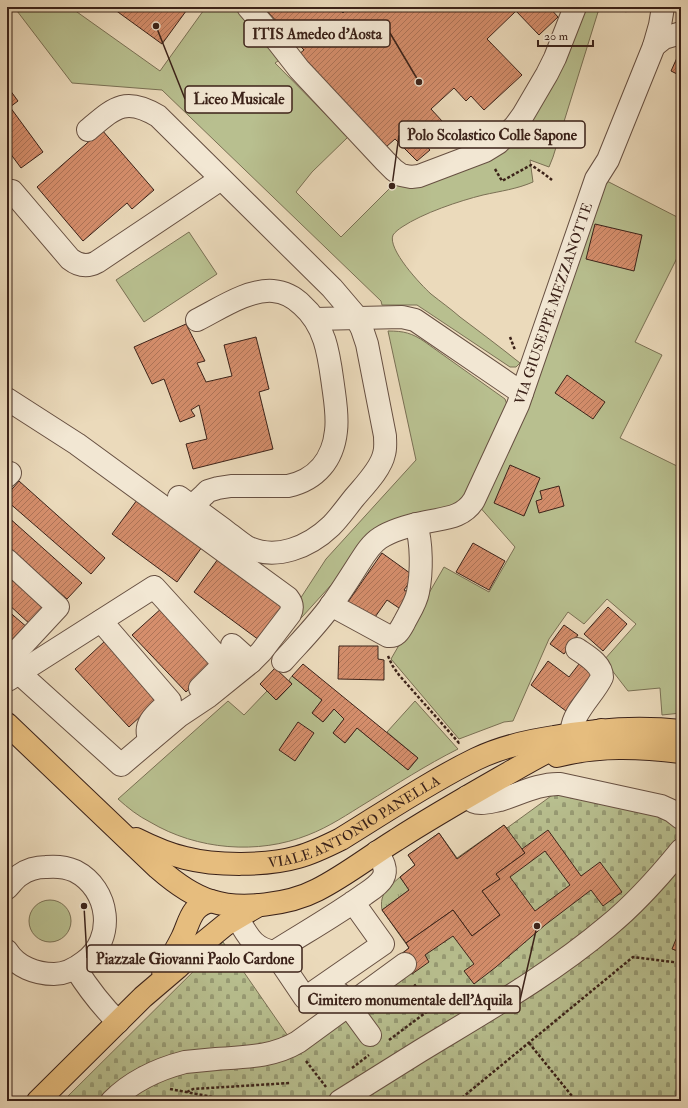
<svg xmlns="http://www.w3.org/2000/svg" width="688" height="1108" font-family="'IM FELL Double Pica',serif">
<style>
.grass{fill:#b8bf8f;stroke:#7a7054}
.cemetery{fill:url(#cemetery-stones);stroke:#7a7054}
.park{fill:url(#park-tufts);stroke:#7a7054}
.building{fill:url(#building-hatch);stroke:#3b2219;fill-rule:evenodd}
.lines{fill:none;stroke-linecap:round;stroke-linejoin:round}
.minor-casing{stroke:#675042;stroke-width:24}
.major-casing{stroke:#3b2219;stroke-width:24}
.path{stroke:#3b2219;stroke-width:2.5;stroke-dasharray:3 2;stroke-linecap:butt}
.minor{stroke:#f2e7d3;stroke-width:22}
.major{stroke:#e6bd7e;stroke-width:22}
.labels{text-anchor:middle;stroke-width:4;stroke-linejoin:round;paint-order:stroke}
.street-label{font-size:14px;fill:#3b2219;stroke:#f2e7d3}
.leader{fill:none;stroke:#3b2219;stroke-width:1.5}
.callout-dot{fill:#3b2219;stroke:#f2e7d3;stroke-width:1.5}
.callout{fill:#f2e7d3;stroke:#3b2219;stroke-width:1.5}
.callout-label{font-size:15px;text-anchor:middle;font-weight:bold;fill:#3b2219}
</style>
<defs>
<pattern id="cemetery-stones" width="16" height="16" patternUnits="userSpaceOnUse"><rect width="16" height="16" fill="#b8bf8f"/><path d="M2 7V4a2 2 0 0 1 4 0v3zM10 15v-3a2 2 0 0 1 4 0v3z" fill="#979b74"/></pattern>
<pattern id="park-tufts" width="24" height="20" patternUnits="userSpaceOnUse"><rect width="24" height="20" fill="#b8bf8f"/><path d="M3 7l-1-3M5 7V3M7 7l1-3M15 17l-1-3M17 17v-4M19 17l1-3" fill="none" stroke="#979b74"/></pattern>
<pattern id="building-hatch" width="6" height="6" patternUnits="userSpaceOnUse"><rect width="6" height="6" fill="#d58e6c"/><path d="M-1 1l2-2M0 6l6-6M5 7l2-2" fill="none" stroke="#ae7458"/></pattern>
</defs>
<rect width="100%" height="100%" fill="#ebdabb"/>
<filter id="stains"><feTurbulence type="fractalNoise" baseFrequency=".005" numOctaves="4"/><feColorMatrix values="0 0 0 0 .2 0 0 0 0 .09 0 0 0 0 .02 0 0 0 .5 -.17"/></filter>
<radialGradient id="worn" r=".72"><stop offset=".6" stop-color="#630" stop-opacity="0"/><stop offset="1" stop-color="#630" stop-opacity=".3"/></radialGradient>
<g class="grass">
<path d="M14 7H70L160 71 206 7H239L281 59 275 63 348 137 312 172 296 192 341 237 394 184 400 185 433 182 489 161 503 153 584 7H605L598 12 553 157 549 167 530 160 533 182C517 189 501 191 483 195 459 201 423 213 402 227 399 229 395 232 393 235 387 249 421 285 431 294 441 302 451 309 460 317 480 332 500 347 520 363L516 367H510L417 305H382L381 301 162 90 72 83Z"/>
<path d="M603 179 681 219V250L635 342 662 355 620 438 681 468V713L662 715 660 688 628 691 604 660 636 624 607 599 584 624 568 612 549 639 513 721 504 722 459 739 391 659 444 567 489 592 515 547 478 505Z"/>
<path d="M189 232 217 274 144 322 116 280Z"/>
<path d="M388 331C404 331 412 333 425 342L505 399 509 410 465 499 347 565 332 584 292 628 300 599 326 559 416 460Z"/>
<path d="M292 676 322 700 312 713 323 722 334 709 344 719 333 733 345 743 357 728 408 770 418 758 387 732 415 701 458 749C426 765 397 784 366 803 348 814 329 827 308 835 258 855 197 850 150 822 138 816 128 808 118 799L228 701 244 715 267 691 277 700 292 684 289 680Z"/>
<circle cx="50" cy="921" r="21"/>
</g>
<path class="cemetery" d="M613 789 681 803V1101H63L223 942 288 1036 409 948 382 910 409 890 400 877 415 865 408 855 439 833 457 858 504 825 507 828 558 791Z"/>
<path class="park" d="M400 877 409 890 382 910C379 893 389 887 400 877Z"/>
<g class="building">
<path d="M111 7H189L162 44Z"/>
<path d="M263 7H337L343 13 349 7H549L558 17 539 35 516 11 487 39 522 75 484 110 471 96 466 101 454 88 431 109 454 134 447 139 440 132 433 139 423 128 416 135 430 150 417 161 395 139 386 147 298 55 304 50Z"/>
<path d="M681 49V76L671 71Z"/>
<path d="M7 86 18 101 10 107 43 152 21 168 7 149Z"/>
<path d="M102 130 154 190 132 209 127 203 83 241 37 187Z"/>
<path d="M595 224 642 235 634 271 586 259Z"/>
<path d="M186 324 205 361 197 363 206 382 232 376 224 345 256 337 269 389 259 392 273 449 193 469 186 444 207 439 199 405 191 410 195 416 180 422 164 379 152 384 134 347Z"/>
<path d="M567 375 605 402 593 419 555 393Z"/>
<path d="M510 465 540 478 524 516 494 503Z"/>
<path d="M19 481 105 558 91 574 7 501V495Z"/>
<path d="M559 486 564 506 539 513 536 501 542 499 540 491Z"/>
<path d="M137 500 202 547 177 582 112 534Z"/>
<path d="M7 516 82 583 67 599 7 546Z"/>
<path d="M473 543 505 561 489 590 456 572Z"/>
<path d="M382 553 414 576 404 590 413 595 402 610 387 600 373 620 348 602Z"/>
<path d="M218 559 284 607 259 640 194 592Z"/>
<path d="M7 572 48 608 32 626 7 603Z"/>
<path d="M163 607 216 664 186 692 132 635Z"/>
<path d="M608 607 627 624 603 651 584 634Z"/>
<path d="M7 610 28 628 12 646 7 642Z"/>
<path d="M564 625 578 635 564 654 550 644Z"/>
<path d="M105 641 159 699 129 727 75 669Z"/>
<path d="M339 646H378V659L384 660V680L338 679Z"/>
<path d="M548 661 569 677 579 664 597 678 570 714 531 685Z"/>
<path d="M303 664 418 758 408 770 357 728 345 743 333 733 344 719 334 709 323 722 312 713 322 700 292 676Z"/>
<path d="M275 668 292 684 276 700 260 684Z"/>
<path d="M298 722 314 733 295 761 279 750Z"/>
<path d="M504 825 525 853 496 874 500 879 482 891 500 915 472 936 453 910 406 943 382 910 409 890 400 877 415 865 408 855 439 833 457 859Z"/>
<path d="M548 830 581 876 600 862 622 892 603 906 591 890 545 925 496 967 474 984 464 971 474 964 453 936 425 955 429 962 412 974 399 956 409 948 406 943 453 910 472 936 500 915 482 891 500 879 496 874 525 853 522 849ZM545 851 570 885 535 911 510 877Z"/>
<path d="M681 927V952L672 949Z"/>
</g>
<g class="lines">
<g class="minor-casing">
<g id="minor">
<path d="M248 7 278 42 299 69 385 161 394 170 401 175 411 177 419 176 485 151 498 143 515 126 523 115 547 74 555 58 575 7"/>
<path d="M654 46 664 38 681 33"/>
<path d="M88 130C114 108 125 96 158 116L332 288 355 315 362 329 367 344 385 436C385 442 386 448 384 454 381 469 364 486 354 498 346 508 339 518 331 526 309 547 276 561 247 547 239 542 231 535 223 529 208 518 194 508 179 497"/>
<path d="M12 191 70 259C79 266 88 267 97 262L221 179"/>
<path d="M315 319 402 317 415 320 522 393"/>
<path d="M7 399 77 444 288 598C292 603 293 608 290 614L261 652 251 662 209 696 179 716 121 765 19 673"/>
<path d="M7 476 10 473"/>
<path d="M192 506 204 495 208 491 218 488 231 486H288C316 480 333 460 336 431 338 416 335 400 333 385 329 356 326 326 302 305 294 297 285 292 273 291 248 289 219 309 197 320"/>
<path d="M7 560 58 607 18 650 7 655"/>
<path d="M331 605 388 636C397 637 400 630 404 623 409 613 416 603 418 592 422 572 422 543 416 524"/>
<path d="M101 621 170 701C160 711 141 723 150 740"/>
<path d="M232 645 251 662"/>
<path id="s1" d="M283 661C299 643 318 624 332 604 340 593 347 582 354 571 362 559 369 545 380 538 394 529 411 525 426 522 445 518 463 518 474 500L518 405 596 179 608 160 654 46 660 25 663 7"/>
<path d="M8 680 154 587 224 664 200 688"/>
<path d="M577 751C575 744 572 736 572 729 573 712 595 693 602 677 602 664 587 656 577 649"/>
<path d="M467 797C471 801 476 803 481 803 488 803 494 801 500 800 519 794 540 783 560 784L661 806 672 811 681 818"/>
<path d="M7 888C11 884 15 878 20 875 27 870 37 867 46 867 56 866 66 867 75 871 110 889 116 939 84 962 75 969 65 974 54 974 36 974 17 967 7 951"/>
<path d="M353 902 383 944 305 998 274 952C304 933 336 915 365 894 371 890 379 885 383 878 388 869 382 860 377 852"/>
<path d="M237 918C248 935 252 948 274 952"/>
<path d="M76 969C88 988 102 1006 118 1022"/>
<path d="M340 994 370 1035"/>
<path d="M112 1101C132 1081 158 1069 185 1062 196 1061 206 1060 216 1059 245 1057 273 1057 298 1042L405 964"/>
<path d="M340 1101C367 1084 393 1068 420 1051 484 1012 550 975 608 926 635 904 659 877 681 850"/>
</g>
</g>
<g class="major-casing">
<g id="major">
<path d="M7 724 158 868C174 882 191 895 211 901 241 911 290 904 317 890 345 876 370 856 396 840 430 818 465 798 500 778 532 760 564 740 601 730"/>
<path d="M557 756C598 745 640 747 681 752"/>
<path id="s2" d="M136 839C152 847 168 854 185 858 216 866 267 866 298 857 313 853 327 846 341 839 385 812 429 782 476 759 501 747 527 741 554 737 597 729 638 726 681 731"/>
<path d="M163 971C170 960 176 950 182 938 190 922 190 906 211 901"/>
<path d="M38 1101 143 997 177 968 203 943 225 925 259 905"/>
</g>
</g>
<g class="path">
<path d="M625 12 626 7"/>
<path d="M495 169 502 181 531 165 543 173 552 180"/>
<path d="M510 337 515 350"/>
<path d="M388 656 392 665 399 675 459 743 461 742"/>
<path d="M389 1040 432 1008 413 983"/>
<path d="M529 1043 576 1101"/>
<path d="M306 1061 326 1087"/>
<path d="M352 1068 369 1055"/>
<path d="M170 1089 234 1101"/>
<path d="M187 1092 193 1089 290 1083"/>
<path d="M458 1101 633 957 681 963"/>
<path d="M675 1101 681 1086"/>
</g>
<use href="#minor" class="minor"/>
<use href="#major" class="major"/>
</g>
<g class="labels">
<g class="street-label">
<text dy="5" stroke="none"><textPath href="#s1" startOffset="473">VIA GIUSEPPE MEZZANOTTE</textPath></text>
<text dy="5" stroke="none"><textPath href="#s2" startOffset="232">VIALE ANTONIO PANELLA</textPath></text>
</g>
</g>
<path class="leader" d="M419 82L390 33M156 26L185 99M392 186L399 135M84 906L87 958M537 926L520 1000"/>
<g class="callout-dot">
<circle cx="419" cy="82" r="4"/>
<circle cx="156" cy="26" r="4"/>
<circle cx="392" cy="186" r="4"/>
<circle cx="84" cy="906" r="4"/>
<circle cx="537" cy="926" r="4"/>
</g>
<g class="callout">
<rect x="244" y="20" width="146" height="27" rx="4"/>
<rect x="185" y="86" width="107" height="27" rx="4"/>
<rect x="399" y="121" width="186" height="27" rx="4"/>
<rect x="87" y="945" width="215" height="27" rx="4"/>
<rect x="299" y="986" width="221" height="27" rx="4"/>
</g>
<g class="callout-label">
<text x="317" y="39">ITIS Amedeo d'Aosta</text>
<text x="239" y="104">Liceo Musicale</text>
<text x="492" y="140">Polo Scolastico Colle Sapone</text>
<text x="195" y="964">Piazzale Giovanni Paolo Cardone</text>
<text x="410" y="1005">Cimitero monumentale dell'Aquila</text>
</g>
<rect width="688" height="1108" fill="none" stroke="#ebdabb" stroke-width="24"/>
<rect x="8" y="8" width="672" height="1092" fill="none" stroke="#3b2219" stroke-width="2"/>
<rect x="12" y="12" width="664" height="1084" fill="none" stroke="#3b2219"/>
<path d="M538 40v6h55v-6" fill="none" stroke="#3b2219" stroke-width="2"/>
<text x="544" y="40" font-size="12" fill="#3b2219" stroke="#f2e7d3" stroke-width="3" paint-order="stroke">20 m</text>
<rect width="100%" height="100%" filter="url(#stains)"/>
<rect width="100%" height="100%" fill="url(#worn)"/>
</svg>
